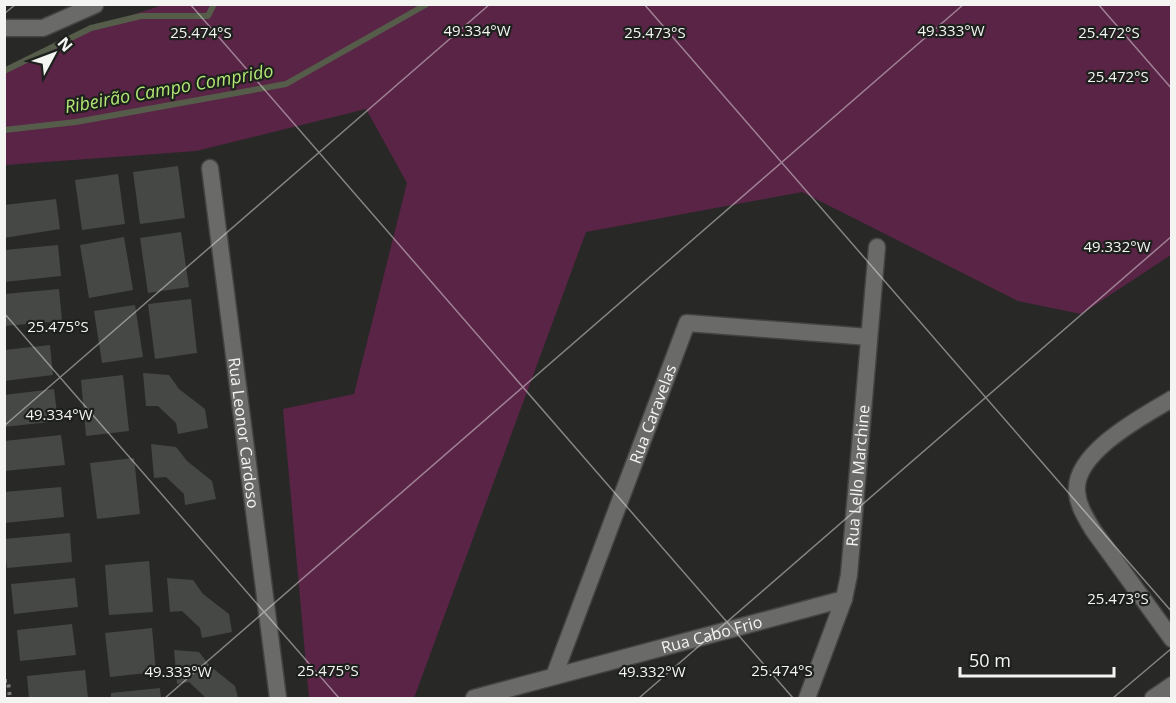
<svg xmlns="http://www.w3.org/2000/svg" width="1176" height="703" font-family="'Open Sans',sans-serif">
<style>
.green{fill:#5a2446}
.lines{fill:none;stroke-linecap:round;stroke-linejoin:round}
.stream{stroke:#555d4a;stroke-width:6}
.building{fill:#464845}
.minor-casing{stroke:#434441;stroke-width:19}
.path{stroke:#787977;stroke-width:4;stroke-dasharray:3 4.5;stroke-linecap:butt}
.minor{stroke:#6a6b68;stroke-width:16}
.ticks{fill:none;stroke:#f4f5f3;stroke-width:1.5;stroke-opacity:0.45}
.labels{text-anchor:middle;stroke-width:4.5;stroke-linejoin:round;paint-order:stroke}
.street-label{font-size:16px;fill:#f4f5f3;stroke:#1e201d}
.water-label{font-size:18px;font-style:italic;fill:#b2e774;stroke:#1e201d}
.ticks-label{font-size:15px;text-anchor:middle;fill:#f4f5f3;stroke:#1e201d;stroke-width:4.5;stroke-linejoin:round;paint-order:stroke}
</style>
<rect width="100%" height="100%" fill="#282926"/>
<path class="green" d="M163 5H1171V255L1081 314 1018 301 802 192 586 232 414 698H309L283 409 354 394 407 183 366 109 196 151 5 165V71L91 28Z"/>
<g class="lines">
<g class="stream">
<path d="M4 71 91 28 141 16H208L214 4"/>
<path d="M4 130 76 122 286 84 427 4"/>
</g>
</g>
<g class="building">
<path d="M178 166 185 218 140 224 133 172Z"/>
<path d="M118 174 125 224 82 230 75 180Z"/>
<path d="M56 199 60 229 4 238V205Z"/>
<path d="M181 232 189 287 148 293 140 238Z"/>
<path d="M124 237 133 290 89 298 80 245Z"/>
<path d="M58 245 61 276 4 282V250Z"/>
<path d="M59 289 62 321 4 326V294Z"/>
<path d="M191 299 197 353 155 359 148 304Z"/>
<path d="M135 305 143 357 102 363 94 311Z"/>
<path d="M50 345 53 375 4 381V350Z"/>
<path d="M143 373 169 375 179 389 205 409 208 428 178 434 176 423 158 406H146Z"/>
<path d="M123 375 129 431 86 436 81 380Z"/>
<path d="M54 389 58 421 4 427V395Z"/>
<path d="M61 435 65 465 4 471V441Z"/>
<path d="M151 444 176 447 187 461 212 481 216 499 185 505 184 494 166 477 154 478Z"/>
<path d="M134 458 140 514 97 519 90 463Z"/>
<path d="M61 487 64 517 4 523V492Z"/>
<path d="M70 533 72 562 7 568 4 539Z"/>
<path d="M149 561 153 612 109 615 105 565Z"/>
<path d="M75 578 78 607 14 614 11 584Z"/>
<path d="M167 578 193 580 203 594 229 614 232 632 202 638 200 628 182 611 170 612Z"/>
<path d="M72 624 76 655 20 661 17 630Z"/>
<path d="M152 628 156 672 110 677 105 633Z"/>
<path d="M174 650 199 652 210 666 235 686 238 698H206L189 682 177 684Z"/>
<path d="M85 670 88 698H29L27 676Z"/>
<path d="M160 688 161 698H111V693Z"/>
</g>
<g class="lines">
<g class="minor-casing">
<g id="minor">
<path d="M4 28H43L95 5"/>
<path id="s1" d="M210 168 278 698"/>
<path d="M1172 399C1143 416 1073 453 1077 492 1078 506 1086 518 1093 530L1172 639"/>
<path id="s2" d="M554 676 687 323 869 337"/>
<path id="s3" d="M474 698 844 599"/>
<path id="s4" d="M807 698 844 599 849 575 877 247"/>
<path d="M1153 698 1172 685"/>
</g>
</g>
<path class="path" d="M4 681H8L10 698"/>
<use href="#minor" class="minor"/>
</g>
<path class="ticks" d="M190 4 793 698M644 4 1172 612M1098 4 1172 89M4 14 16 4M4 313 339 698M4 426 490 4M165 698 964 4M639 698 1172 236M1113 698 1172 648"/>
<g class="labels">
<g class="street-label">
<text dy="6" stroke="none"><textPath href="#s2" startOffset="280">Rua Caravelas</textPath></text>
<text dy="6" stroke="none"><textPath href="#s1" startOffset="267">Rua Leonor Cardoso</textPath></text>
<text dy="6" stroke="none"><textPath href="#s4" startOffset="230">Rua Lello Marchine</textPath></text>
<text dy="6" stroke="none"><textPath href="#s3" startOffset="246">Rua Cabo Frio</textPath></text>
</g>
<g class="water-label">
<text transform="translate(169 89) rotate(-10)" y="6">Ribeirão Campo Comprido</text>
</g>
</g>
<g class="ticks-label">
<text x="477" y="36">49.334°W</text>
<text x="951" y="36">49.333°W</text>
<text x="201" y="38">25.474°S</text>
<text x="655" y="38">25.473°S</text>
<text x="1109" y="38">25.472°S</text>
<text x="1118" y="82">25.472°S</text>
<text x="1117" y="252">49.332°W</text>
<text x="58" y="332">25.475°S</text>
<text x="59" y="420">49.334°W</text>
<text x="1118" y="604">25.473°S</text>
<text x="328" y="676">25.475°S</text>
<text x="782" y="676">25.474°S</text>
<text x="178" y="677">49.333°W</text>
<text x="652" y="677">49.332°W</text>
</g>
<rect width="1176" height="703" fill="none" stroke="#f4f5f3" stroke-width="12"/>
<g transform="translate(54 54) rotate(49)" stroke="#1e201d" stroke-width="4.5" paint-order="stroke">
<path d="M0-4.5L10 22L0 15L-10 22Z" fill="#f4f5f3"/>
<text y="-9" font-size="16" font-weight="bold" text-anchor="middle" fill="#f4f5f3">N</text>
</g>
<path d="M960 667v9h154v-9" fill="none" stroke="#f4f5f3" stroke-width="3"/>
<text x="969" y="667" font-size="18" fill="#f4f5f3" stroke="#1e201d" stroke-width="4.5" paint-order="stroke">50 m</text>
</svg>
